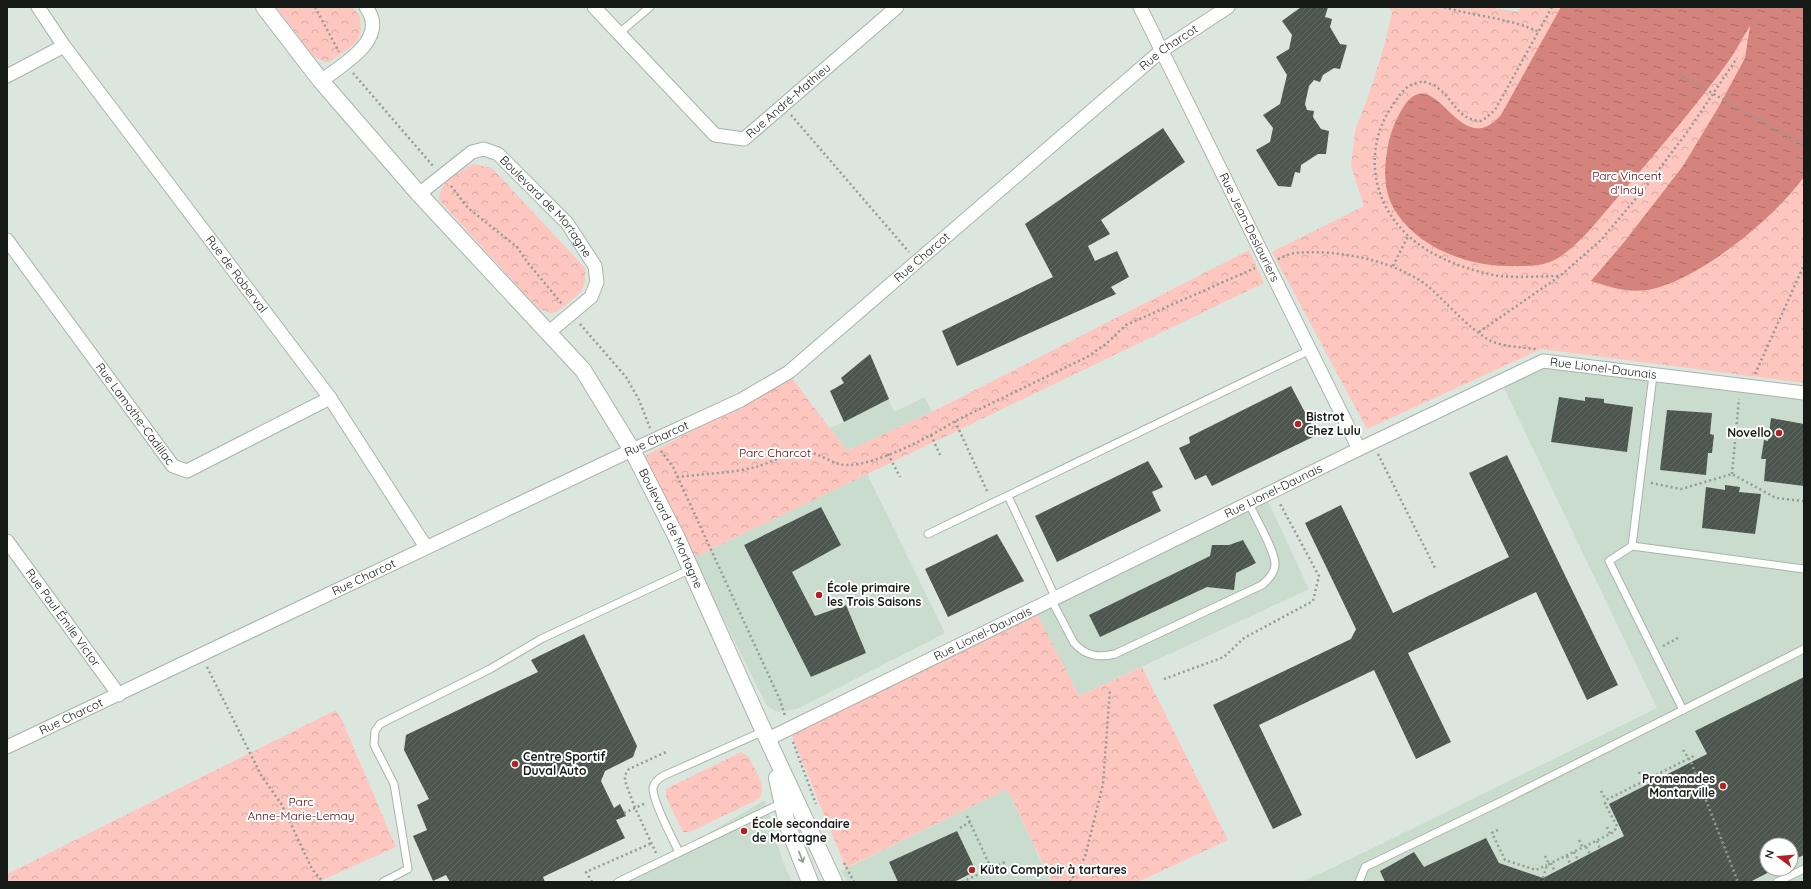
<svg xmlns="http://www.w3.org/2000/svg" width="1811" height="889" font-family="Quicksand,sans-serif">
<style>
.built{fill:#cadcce;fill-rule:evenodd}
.forest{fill:url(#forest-crowns)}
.water{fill:url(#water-ripples)}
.building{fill:url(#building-hatch)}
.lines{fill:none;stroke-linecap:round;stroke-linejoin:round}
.service-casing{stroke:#a8b4ab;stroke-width:9}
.minor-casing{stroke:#a8b4ab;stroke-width:15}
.tertiary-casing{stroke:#a8b4ab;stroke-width:18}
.path{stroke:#929b94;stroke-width:2.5;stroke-dasharray:2 3;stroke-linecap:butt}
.service{stroke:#fff;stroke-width:7}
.minor{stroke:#fff;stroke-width:13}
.tertiary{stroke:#fff;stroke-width:16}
.oneway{stroke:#969897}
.poi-dot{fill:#b32223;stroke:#fff;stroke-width:1.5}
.labels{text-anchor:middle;stroke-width:4;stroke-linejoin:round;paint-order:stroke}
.street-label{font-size:12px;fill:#161a17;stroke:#fff}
.park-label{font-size:12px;fill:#620004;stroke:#fff}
.poi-label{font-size:12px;font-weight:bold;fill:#161a17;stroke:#fff;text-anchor:start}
</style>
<defs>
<pattern id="forest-crowns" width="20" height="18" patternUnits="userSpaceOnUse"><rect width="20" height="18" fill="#fdc7c0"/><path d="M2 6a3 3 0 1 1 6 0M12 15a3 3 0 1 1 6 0" fill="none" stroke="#d8aaa4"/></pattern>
<pattern id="water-ripples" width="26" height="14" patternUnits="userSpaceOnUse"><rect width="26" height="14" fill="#d4847c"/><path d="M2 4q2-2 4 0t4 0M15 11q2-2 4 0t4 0" fill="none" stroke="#ab6b65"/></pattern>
<pattern id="building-hatch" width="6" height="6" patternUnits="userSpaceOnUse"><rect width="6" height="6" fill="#4c564f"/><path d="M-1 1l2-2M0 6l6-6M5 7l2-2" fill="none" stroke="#626a64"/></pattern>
</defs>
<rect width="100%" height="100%" fill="#dbe7de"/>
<g class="built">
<path d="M870 354 894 412 925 397 932 412 847 451 830 428 844 422 830 391 843 384 841 378Z"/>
<path d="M1543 361 1804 393V882H1302L1365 852 1657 708 1501 382ZM1767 845H1791V869H1767Z"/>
<path d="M867 474 945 633 797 709 778 712 767 706 693 558Z"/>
<path d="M1265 495 1309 589 1079 696 1035 610Z"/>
<path d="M1007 789 1051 882H848L841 871Z"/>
<path d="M765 800 783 862 792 882H626Z"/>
</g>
<g class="forest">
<path d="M276 7H353L360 17 361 31 357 42 331 61 326 62 314 57Z"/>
<path d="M1389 7 1494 8 1518 12 1521 7H1804V383L1541 349 1367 429 1272 252 1364 206 1351 166 1355 131 1369 94 1385 43 1392 13Z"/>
<path d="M473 164 492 168 585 268V282L581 292 557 312 551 313 539 309 439 200C440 180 457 174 473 164Z"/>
<path d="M1249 250 1264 283 693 558 643 457 792 378 847 451 932 412Z"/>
<path d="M1035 610 1079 696 1142 667 1228 840 1138 882H1052L1007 789 846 868 789 729Z"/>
<path d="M336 710 341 718 396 847 318 882H7V874Z"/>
<path d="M741 752 749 757C754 768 768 788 759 799L690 832H683L666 797V789Z"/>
</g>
<path class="water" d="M1561 7H1804V177C1773 219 1700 280 1648 290 1628 293 1609 287 1591 281L1625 241 1683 166 1718 108 1745 58 1750 26C1742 38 1736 51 1728 62 1693 110 1655 154 1617 198 1601 217 1572 254 1550 262 1537 267 1524 266 1511 266 1467 267 1413 246 1392 205 1384 189 1384 169 1387 152 1389 136 1395 120 1404 106 1437 59 1458 164 1501 115Z"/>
<g class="building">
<path d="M1301 7H1328L1325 17 1332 19 1330 27 1340 44 1347 45 1340 69 1334 68 1323 75 1320 82 1314 80 1309 86 1305 104 1307 110 1314 111 1313 117 1321 129 1329 131 1326 154H1318L1301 165 1300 173 1295 172 1291 187 1278 186 1256 150 1270 142 1273 128 1263 115 1280 104 1287 75 1276 57 1289 49 1292 35 1282 21Z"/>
<path d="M1163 128 1185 162 1101 220 1110 234 1088 246 1095 261 1117 251 1129 277 1111 287 1116 294 957 366 942 331 1053 277 1025 224Z"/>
<path d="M870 354 889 399 844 422 830 391 844 383 841 378Z"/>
<path d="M1291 386 1317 435 1212 486 1206 475 1195 480 1179 448 1190 443 1189 437Z"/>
<path d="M1559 397 1585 401V397L1604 399V403L1633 407 1627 452 1551 442Z"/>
<path d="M1667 410 1712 413 1710 434 1714 435 1712 453H1708L1706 475 1660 470Z"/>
<path d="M1771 418 1804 424V486L1764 481 1766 459H1761L1764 440 1768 441Z"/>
<path d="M1507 455 1618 685 1587 700 1536 592 1408 653 1451 742 1416 759 1374 670 1259 725 1302 815 1273 829 1213 705 1351 639 1356 629 1305 523 1341 505 1393 613 1509 557 1469 473Z"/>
<path d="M1148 461 1163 487 1152 492 1161 511 1057 562 1035 516Z"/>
<path d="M1725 485 1740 487 1739 492 1761 494 1755 534 1702 528 1706 487 1725 490Z"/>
<path d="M821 507 841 545 792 572 815 616 846 605 866 653 811 677 744 545Z"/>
<path d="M997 534 1024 581 948 617 925 569Z"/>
<path d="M1243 540 1256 563 1236 573 1234 590 1207 587 1100 637 1089 615 1210 556 1212 545H1229Z"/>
<path d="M584 634 637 746 633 757 605 771 601 781 614 808 620 804 626 816 616 820 625 838 543 877 545 882H450L446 875 433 881 413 836 427 830 417 805 429 799 404 750 406 735 538 672 531 660Z"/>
<path d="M1804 677V855L1791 861V845H1767V869H1775L1750 882H1385L1380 871 1414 852 1424 867 1486 838 1499 863 1543 878 1624 836 1609 804 1707 754 1695 731Z"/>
<path d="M957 831 976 871 954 882H898L889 862Z"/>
</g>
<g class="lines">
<g class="service-casing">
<g id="service">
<path d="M618 34 650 7"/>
<path d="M1653 375 1632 546 1804 569"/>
<path d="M1008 496 1056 599"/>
<path d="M928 534 1310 350"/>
<path d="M1632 546 1609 561 1683 710"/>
<path d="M1052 601 1074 643C1086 656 1098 658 1115 654L1262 585C1268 580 1275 573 1275 564 1275 550 1255 518 1249 503"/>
<path d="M679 852C673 840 652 800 653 788 654 782 658 779 663 776L764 731"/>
<path d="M383 882 408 869 394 784 374 745 375 731 380 724 490 669 541 639 691 569"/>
<path d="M618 882 784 802"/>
<path d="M1359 882 1365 867 1502 801 1804 649"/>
<path d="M1777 882 1804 869"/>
</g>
</g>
<g class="minor-casing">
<g id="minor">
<path id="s1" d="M38 7 64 46 330 398 426 547"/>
<path id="s2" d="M594 7 715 135 744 139 897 7"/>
<path id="s3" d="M1140 7 1359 449"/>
<path d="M7 76 64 46"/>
<path d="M321 81C343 64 390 39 366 7"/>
<path id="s4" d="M419 194 472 152 484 149 498 154 567 223 595 266 597 282 591 297 548 333"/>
<path id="s5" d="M7 240 173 466 187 471 330 398"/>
<path id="s6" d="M7 541 119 695"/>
<path id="s7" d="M768 739 1359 449 1543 361 1804 393"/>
<path id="s8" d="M7 747 632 450 741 400 789 372 1161 51 1228 7"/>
</g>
</g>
<g class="tertiary-casing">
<g id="tertiary">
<path id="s9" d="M264 7 321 81 419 194 583 370 632 450 676 536 759 721 834 882"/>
<path d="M777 778 787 824 810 882"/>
</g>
</g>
<g class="path">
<path d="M315 7 339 52"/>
<path d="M1444 7C1476 17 1506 17 1537 31"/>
<path d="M1552 7 1495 110 1482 121C1457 121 1454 98 1435 86 1432 84 1427 83 1423 81 1419 83 1413 83 1409 86 1403 90 1399 96 1395 102 1372 132 1368 173 1386 207 1396 227 1416 245 1436 255 1455 265 1477 272 1499 276 1518 278 1540 276 1560 276"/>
<path d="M353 73 433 166"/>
<path d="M1679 74 1804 146"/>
<path d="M791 115 909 252"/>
<path d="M451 186 468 208 517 247 528 263 562 304"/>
<path d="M1278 259C1284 257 1290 253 1295 253 1337 249 1395 260 1429 287 1447 303 1470 330 1491 341 1505 347 1521 347 1536 349"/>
<path d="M1393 266 1408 236"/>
<path d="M580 324 626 377 639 400 650 428"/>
<path d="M1479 332 1560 276 1601 240 1644 189 1688 131 1737 58"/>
<path d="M1755 374 1804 265"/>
<path d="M955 421 988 493"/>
<path d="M931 435 941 457"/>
<path d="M661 451 673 467 780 700 785 716"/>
<path d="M888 454 900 477"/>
<path d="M1378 454 1436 570"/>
<path d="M1732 474 1739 399"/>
<path d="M677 477C702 474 732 473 756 467 769 463 789 453 802 452 820 451 832 466 848 465 876 465 932 436 955 421L1087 357 1106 344 1126 325 1255 268"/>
<path d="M1651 483 1681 489 1732 474 1776 498 1804 501"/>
<path d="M1663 646 1678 638"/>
<path d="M207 667 261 775 282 805 312 869 323 882"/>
<path d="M1164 679 1224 657 1244 638 1313 601 1319 576 1279 502"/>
<path d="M793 742 816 804"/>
<path d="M1683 750 1691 762 1738 882"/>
<path d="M1639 772 1644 781"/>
<path d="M1601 791 1606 800"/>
<path d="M624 813 646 803"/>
<path d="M967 816 991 868"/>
<path d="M1607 827 1610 834"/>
<path d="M960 828 970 822"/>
<path d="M1498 830 1492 833 1505 860 1536 870 1547 865"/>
<path d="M1579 840 1583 848"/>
<path d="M1597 841 1600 849"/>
<path d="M1586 847 1590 854"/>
<path d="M1574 852 1578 860"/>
<path d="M656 853 635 808 625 781V775L629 769 666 752"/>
<path d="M1545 856 1549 864"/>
<path d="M1567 856 1570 864"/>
<path d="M844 863 854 882"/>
<path d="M1551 863 1555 872"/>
<path d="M1543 878 1547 865 1614 832 1617 826 1605 804 1606 800 1694 756"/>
<path d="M592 882 586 872 652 843"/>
<path d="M962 882 1005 862"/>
<path d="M1070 882 1085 857 1103 784 1110 689"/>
</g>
<use href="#service" class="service"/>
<use href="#minor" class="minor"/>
<use href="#tertiary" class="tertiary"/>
</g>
<defs><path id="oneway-shaft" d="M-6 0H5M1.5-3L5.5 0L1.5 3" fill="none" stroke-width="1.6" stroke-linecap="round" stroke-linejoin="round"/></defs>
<use class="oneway" href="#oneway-shaft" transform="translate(801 857) rotate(69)"/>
<g class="poi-dot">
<circle cx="1298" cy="424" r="4"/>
<circle cx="1779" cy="433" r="4"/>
<circle cx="819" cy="595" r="4"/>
<circle cx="515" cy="764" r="4"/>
<circle cx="1723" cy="786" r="4"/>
<circle cx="744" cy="831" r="4"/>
<circle cx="972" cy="870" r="4"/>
</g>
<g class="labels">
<g class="street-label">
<text dy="4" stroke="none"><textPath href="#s8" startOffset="1367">Rue Charcot</textPath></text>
<text dy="4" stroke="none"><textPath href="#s2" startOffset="264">Rue André-Mathieu</textPath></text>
<text dy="4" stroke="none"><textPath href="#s4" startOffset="166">Boulevard de Mortagne</textPath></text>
<text dy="4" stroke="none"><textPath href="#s3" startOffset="246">Rue Jean-Deslauriers</textPath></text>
<text dy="4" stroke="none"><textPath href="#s8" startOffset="1043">Rue Charcot</textPath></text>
<text dy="4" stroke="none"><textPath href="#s1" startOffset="333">Rue de Roberval</textPath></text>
<text dy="4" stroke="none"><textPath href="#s7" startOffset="923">Rue Lionel-Daunais</textPath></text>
<text dy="4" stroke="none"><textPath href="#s5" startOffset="216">Rue Lamothe-Cadillac</textPath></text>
<text dy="4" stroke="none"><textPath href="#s8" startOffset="719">Rue Charcot</textPath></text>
<text dy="4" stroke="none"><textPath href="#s7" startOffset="563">Rue Lionel-Daunais</textPath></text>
<text dy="4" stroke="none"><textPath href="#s9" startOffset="665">Boulevard de Mortagne</textPath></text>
<text dy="4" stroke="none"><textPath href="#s8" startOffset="395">Rue Charcot</textPath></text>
<text dy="4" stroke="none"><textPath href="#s6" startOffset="95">Rue Paul Émile Victor</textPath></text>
<text dy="4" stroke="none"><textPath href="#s7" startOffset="239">Rue Lionel-Daunais</textPath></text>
<text dy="4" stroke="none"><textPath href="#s8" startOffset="71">Rue Charcot</textPath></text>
</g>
<g class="park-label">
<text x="1627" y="180">Parc Vincent<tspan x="1627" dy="14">d'Indy</tspan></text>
<text x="775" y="457">Parc Charcot</text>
<text x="301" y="806">Parc<tspan x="301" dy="14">Anne-Marie-Lemay</tspan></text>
</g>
<g class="poi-label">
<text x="1306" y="421">Bistrot<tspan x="1306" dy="14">Chez Lulu</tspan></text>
<text x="1771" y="437" text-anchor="end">Novello</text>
<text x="827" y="592">École primaire<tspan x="827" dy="14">les Trois Saisons</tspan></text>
<text x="523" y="761">Centre Sportif<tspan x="523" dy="14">Duval Auto</tspan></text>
<text x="1715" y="783" text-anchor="end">Promenades<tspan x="1715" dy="14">Montarville</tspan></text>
<text x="752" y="828">École secondaire<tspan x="752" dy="14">de Mortagne</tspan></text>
<text x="980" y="874">Küto Comptoir à tartares</text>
</g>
</g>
<rect width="1811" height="889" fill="none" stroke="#161a17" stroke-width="16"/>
<g transform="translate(1779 857) rotate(286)"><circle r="19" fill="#ffffff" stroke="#a2a3a2"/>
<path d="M0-3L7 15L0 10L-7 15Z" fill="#b32223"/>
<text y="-6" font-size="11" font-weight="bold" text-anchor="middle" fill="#161a17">N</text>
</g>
</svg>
